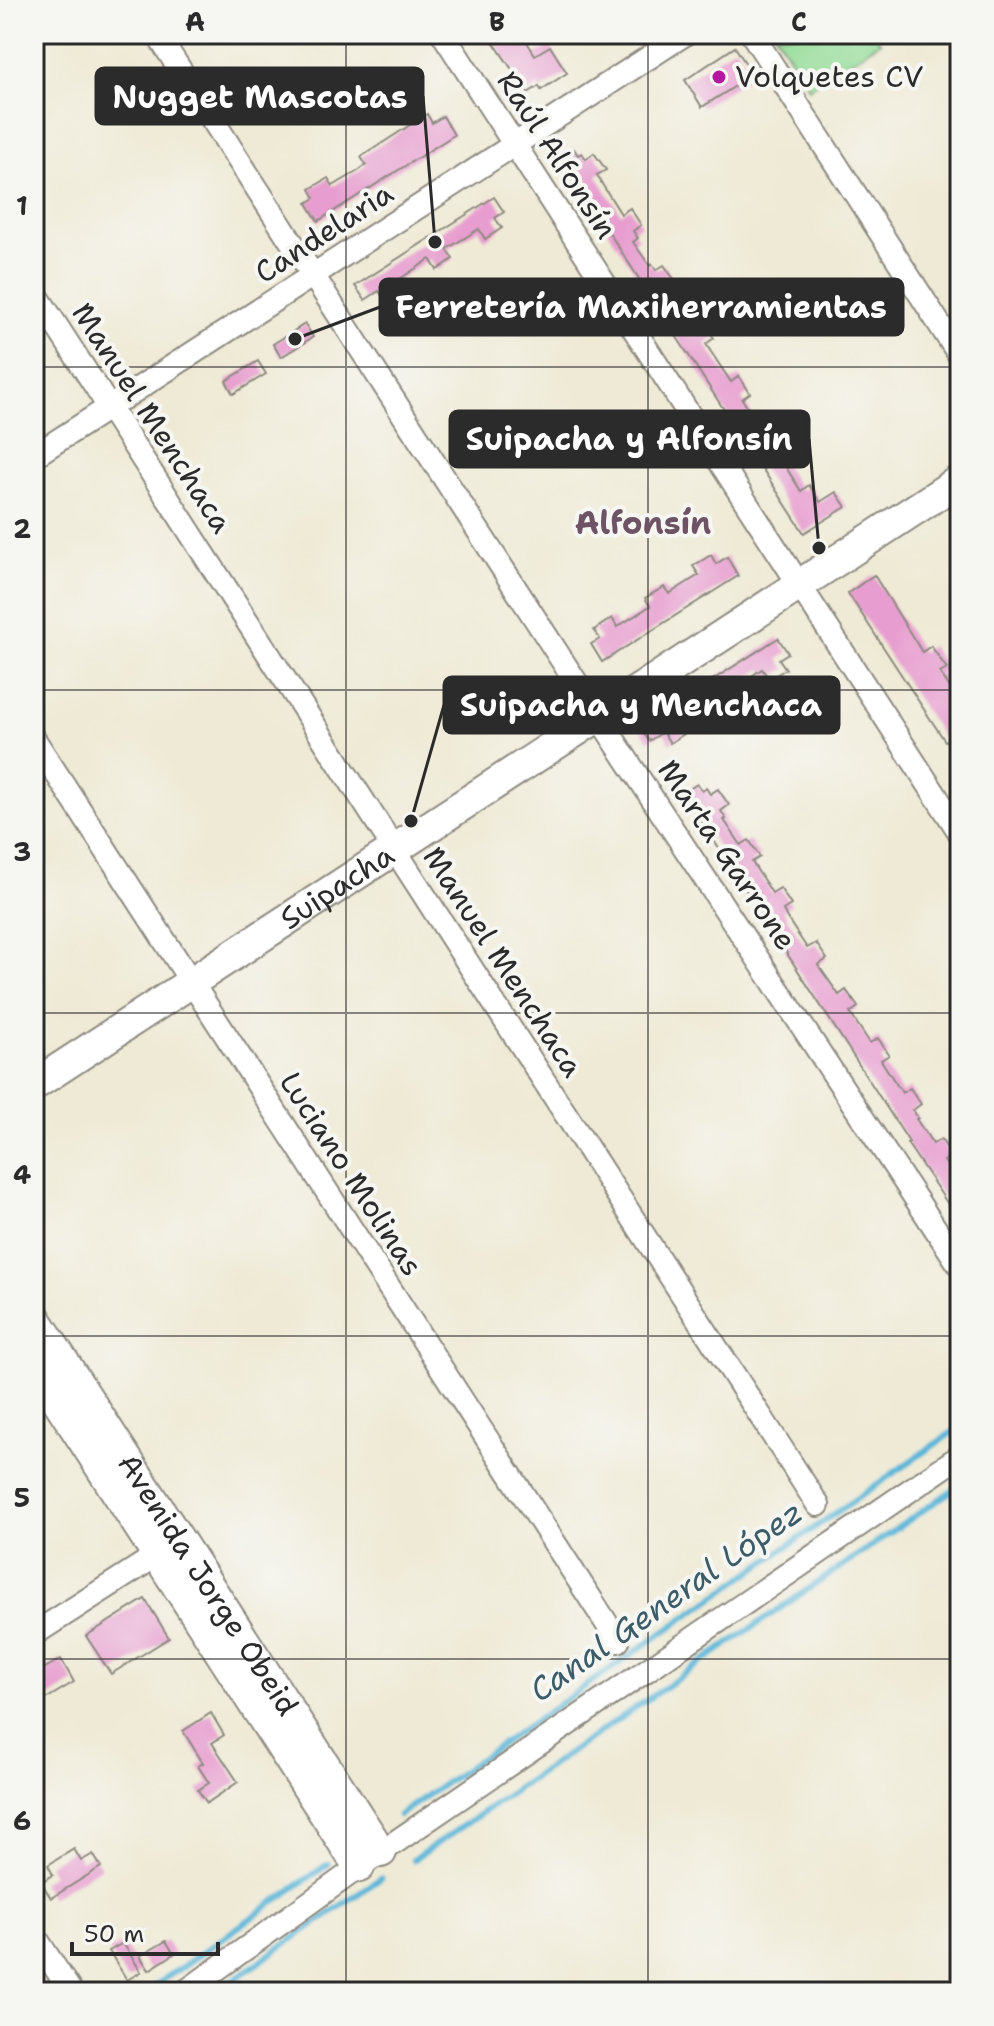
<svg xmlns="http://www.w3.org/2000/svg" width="994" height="2026" font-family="'Shantell Sans',sans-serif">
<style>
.green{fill:#93db96;stroke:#5f8360;stroke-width:2}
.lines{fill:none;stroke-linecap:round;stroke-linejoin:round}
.stream{stroke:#5ab6d8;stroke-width:6}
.building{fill:#e79dcf}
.street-casing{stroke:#8d8a80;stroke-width:26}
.secondary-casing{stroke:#8d8a80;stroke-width:34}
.street{stroke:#fff;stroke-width:22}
.secondary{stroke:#fff;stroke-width:30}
.grid{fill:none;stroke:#2b2b2b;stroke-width:2;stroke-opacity:0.55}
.poi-dot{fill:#b5179e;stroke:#f6f6f2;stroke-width:3}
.labels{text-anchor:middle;stroke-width:8;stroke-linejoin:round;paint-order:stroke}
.poi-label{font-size:30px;fill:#2b2b2b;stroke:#f6f6f2;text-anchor:start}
.street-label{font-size:30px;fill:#2b2b2b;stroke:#f6f6f2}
.neighbourhood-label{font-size:32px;font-weight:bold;fill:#6d5364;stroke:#f6f6f2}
.water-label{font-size:32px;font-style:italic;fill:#3b5c68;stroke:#f6f6f2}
.leader{fill:none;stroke:#2b2b2b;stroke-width:3}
.callout-dot{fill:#2b2b2b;stroke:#f6f6f2;stroke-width:3}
.callout{fill:#2b2b2b;stroke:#2b2b2b;stroke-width:3}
.callout-label{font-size:32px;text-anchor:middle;font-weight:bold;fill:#fff}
.neatline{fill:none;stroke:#2b2b2b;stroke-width:3}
.grid-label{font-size:26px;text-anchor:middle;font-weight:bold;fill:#2b2b2b}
</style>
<rect width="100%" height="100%" fill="#f6f6f2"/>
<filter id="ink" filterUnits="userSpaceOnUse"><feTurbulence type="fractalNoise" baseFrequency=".0125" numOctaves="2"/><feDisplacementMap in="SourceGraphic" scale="16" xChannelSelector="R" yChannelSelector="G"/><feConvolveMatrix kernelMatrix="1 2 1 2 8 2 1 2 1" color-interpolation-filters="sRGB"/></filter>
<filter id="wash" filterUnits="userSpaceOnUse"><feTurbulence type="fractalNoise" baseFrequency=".006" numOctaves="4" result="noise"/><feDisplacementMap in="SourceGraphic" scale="32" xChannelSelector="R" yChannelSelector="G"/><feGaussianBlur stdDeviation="1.8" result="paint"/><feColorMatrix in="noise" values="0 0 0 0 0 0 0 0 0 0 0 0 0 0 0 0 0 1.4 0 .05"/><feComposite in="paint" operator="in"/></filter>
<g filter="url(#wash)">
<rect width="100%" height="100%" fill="#efead5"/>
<path class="green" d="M775 34H875L880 42 809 88Z"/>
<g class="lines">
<g class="stream">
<path d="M399 1815 960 1427"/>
<path d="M413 1860 960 1485"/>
<path d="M146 1992 328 1864"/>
<path d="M216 1992 381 1878"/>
</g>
</g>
<g id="blocks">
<g class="building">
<path d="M488 34H522L535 55 550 46 567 73 541 90 539 86 528 93Z"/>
<path d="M735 47 753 75 702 107 685 80Z"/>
<path d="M427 114 432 123 443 116 454 135 318 221 307 203 315 198 310 189 328 178 333 186 358 171 366 165 361 157Z"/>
<path d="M574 149 578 155 582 153 586 159 594 153 606 170 597 175 602 184 621 214 630 208 641 225 633 231 638 238 633 242 650 266 652 264 656 270 664 265 676 282 668 287 673 295 669 297 687 324 691 321 695 327 703 322 714 338 706 344 711 352 731 382 739 376 750 393 742 399 766 436 774 431 785 448 777 453 801 491 809 485 820 502 836 492 846 507 804 533 560 157Z"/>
<path d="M494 197 504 212 495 218 502 228 485 239 479 229 447 249 453 259 437 270 430 259 397 281 403 291 386 302 379 291 365 300 355 286Z"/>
<path d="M305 324 313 337 281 357 273 344Z"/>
<path d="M258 361 266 374 233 394 226 381Z"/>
<path d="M711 555 716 564 727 557 738 576 602 662 591 644 600 639 594 630 612 618 617 627 650 606 645 598 664 587 669 594 699 575 693 566Z"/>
<path d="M874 575 922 652 931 646 947 669 940 673 960 702V757L949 739 945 741 925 711 848 593Z"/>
<path d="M778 638 788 653 779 659 786 669 769 679 762 669 731 690 737 700 721 711 714 701 681 722 687 732 670 743 663 732 649 741 639 727Z"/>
<path d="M697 784 702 791 706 788 710 794 718 789 729 805 721 811 726 819 724 820 741 845 749 840 760 857 752 862 772 893 780 888 791 905 783 910 787 918 807 948 816 943 827 959 818 965 839 995 846 990 858 1007 850 1013 870 1043 878 1038 889 1055 881 1060 902 1093 910 1088 921 1104 913 1110 918 1118 916 1119 933 1144 941 1139 952 1156 944 1161 960 1184V1222L907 1143 909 1142 683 793Z"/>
<path d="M145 1599 169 1638 111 1674 86 1636Z"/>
<path d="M61 1659 74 1682 34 1706V1674Z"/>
<path d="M211 1713 224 1735 212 1743 238 1782 207 1803 198 1790 209 1783 198 1766 203 1763 183 1731Z"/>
<path d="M74 1849 81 1861 93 1854 101 1867 51 1898 41 1882 53 1875 48 1865Z"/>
<path d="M166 1941 174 1954 149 1970 140 1956Z"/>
<path d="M123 1943 141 1972 127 1980 109 1951Z"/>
</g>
</g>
</g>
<g filter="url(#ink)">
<use href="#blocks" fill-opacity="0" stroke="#8d8a80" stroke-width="2"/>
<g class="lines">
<g class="street-casing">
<g id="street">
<path d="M157 34 598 716 960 1266"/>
<path d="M443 34 960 833"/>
<path d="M752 34 960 356"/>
<path d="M34 291 818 1505"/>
<path d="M34 456 685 34"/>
<path d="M34 739 618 1641"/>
<path d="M34 1634 168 1548"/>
<path d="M34 1935 71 1992"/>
<path d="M185 1992 359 1867 960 1456"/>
</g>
</g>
<g class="secondary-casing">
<g id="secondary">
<path id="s1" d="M34 1085 960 480"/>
<path id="s2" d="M34 1316 381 1852"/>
<path d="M34 1364 359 1867"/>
</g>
</g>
<use href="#street" class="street"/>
<use href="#secondary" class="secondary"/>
</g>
</g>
<path class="grid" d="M346 34V1992M648 34V1992M34 367H960M34 690H960M34 1013H960M34 1336H960M34 1659H960"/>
<circle class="poi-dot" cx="719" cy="77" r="8"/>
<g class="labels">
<g class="poi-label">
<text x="735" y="87">Volquetes CV</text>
</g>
<g class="street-label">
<text transform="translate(557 155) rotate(57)" y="10">Raúl Alfonsín</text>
<text transform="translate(324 233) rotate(-33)" y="10">Candelaria</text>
<text transform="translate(152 418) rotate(57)" y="10">Manuel Menchaca</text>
<text transform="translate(727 855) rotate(56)" y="10">Marta Garrone</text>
<text dy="10" stroke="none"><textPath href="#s1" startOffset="362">Suipacha</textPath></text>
<text transform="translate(503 962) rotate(57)" y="10">Manuel Menchaca</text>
<text transform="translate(351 1174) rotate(57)" y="10">Luciano Molinas</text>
<text dy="10" stroke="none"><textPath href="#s2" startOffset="320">Avenida Jorge Obeid</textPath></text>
</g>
<g class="neighbourhood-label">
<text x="643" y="534">Alfonsín</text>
</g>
<g class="water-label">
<text transform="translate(666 1601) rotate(-35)" y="11">Canal General López</text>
</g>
</g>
<path class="leader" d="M435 242L423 96M295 339L380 307M819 548L809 439M411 821L444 705"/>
<g class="callout-dot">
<circle cx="435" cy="242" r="8"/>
<circle cx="295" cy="339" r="8"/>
<circle cx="819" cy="548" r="8"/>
<circle cx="411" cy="821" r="8"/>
</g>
<g class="callout">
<rect x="96" y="68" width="327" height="56" rx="8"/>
<rect x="380" y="279" width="523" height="56" rx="8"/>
<rect x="450" y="411" width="359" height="56" rx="8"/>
<rect x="444" y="677" width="395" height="56" rx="8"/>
</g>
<g class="callout-label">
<text x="260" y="108">Nugget Mascotas</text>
<text x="641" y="318">Ferretería Maxiherramientas</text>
<text x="629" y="450">Suipacha y Alfonsín</text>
<text x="641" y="716">Suipacha y Menchaca</text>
</g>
<rect width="994" height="2026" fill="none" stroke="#f6f6f2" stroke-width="88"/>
<path d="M72 1942v12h146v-12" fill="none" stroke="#2b2b2b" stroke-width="4"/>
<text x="84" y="1942" font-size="24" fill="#2b2b2b" stroke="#f6f6f2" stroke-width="6" paint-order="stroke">50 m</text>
<rect x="44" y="44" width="906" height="1938" class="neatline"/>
<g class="grid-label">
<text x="195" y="31">A</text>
<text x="497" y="31">B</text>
<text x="799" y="31">C</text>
<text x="22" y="215">1</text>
<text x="22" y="538">2</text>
<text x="22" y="861">3</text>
<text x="22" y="1184">4</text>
<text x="22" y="1507">5</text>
<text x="22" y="1830">6</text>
</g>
</svg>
